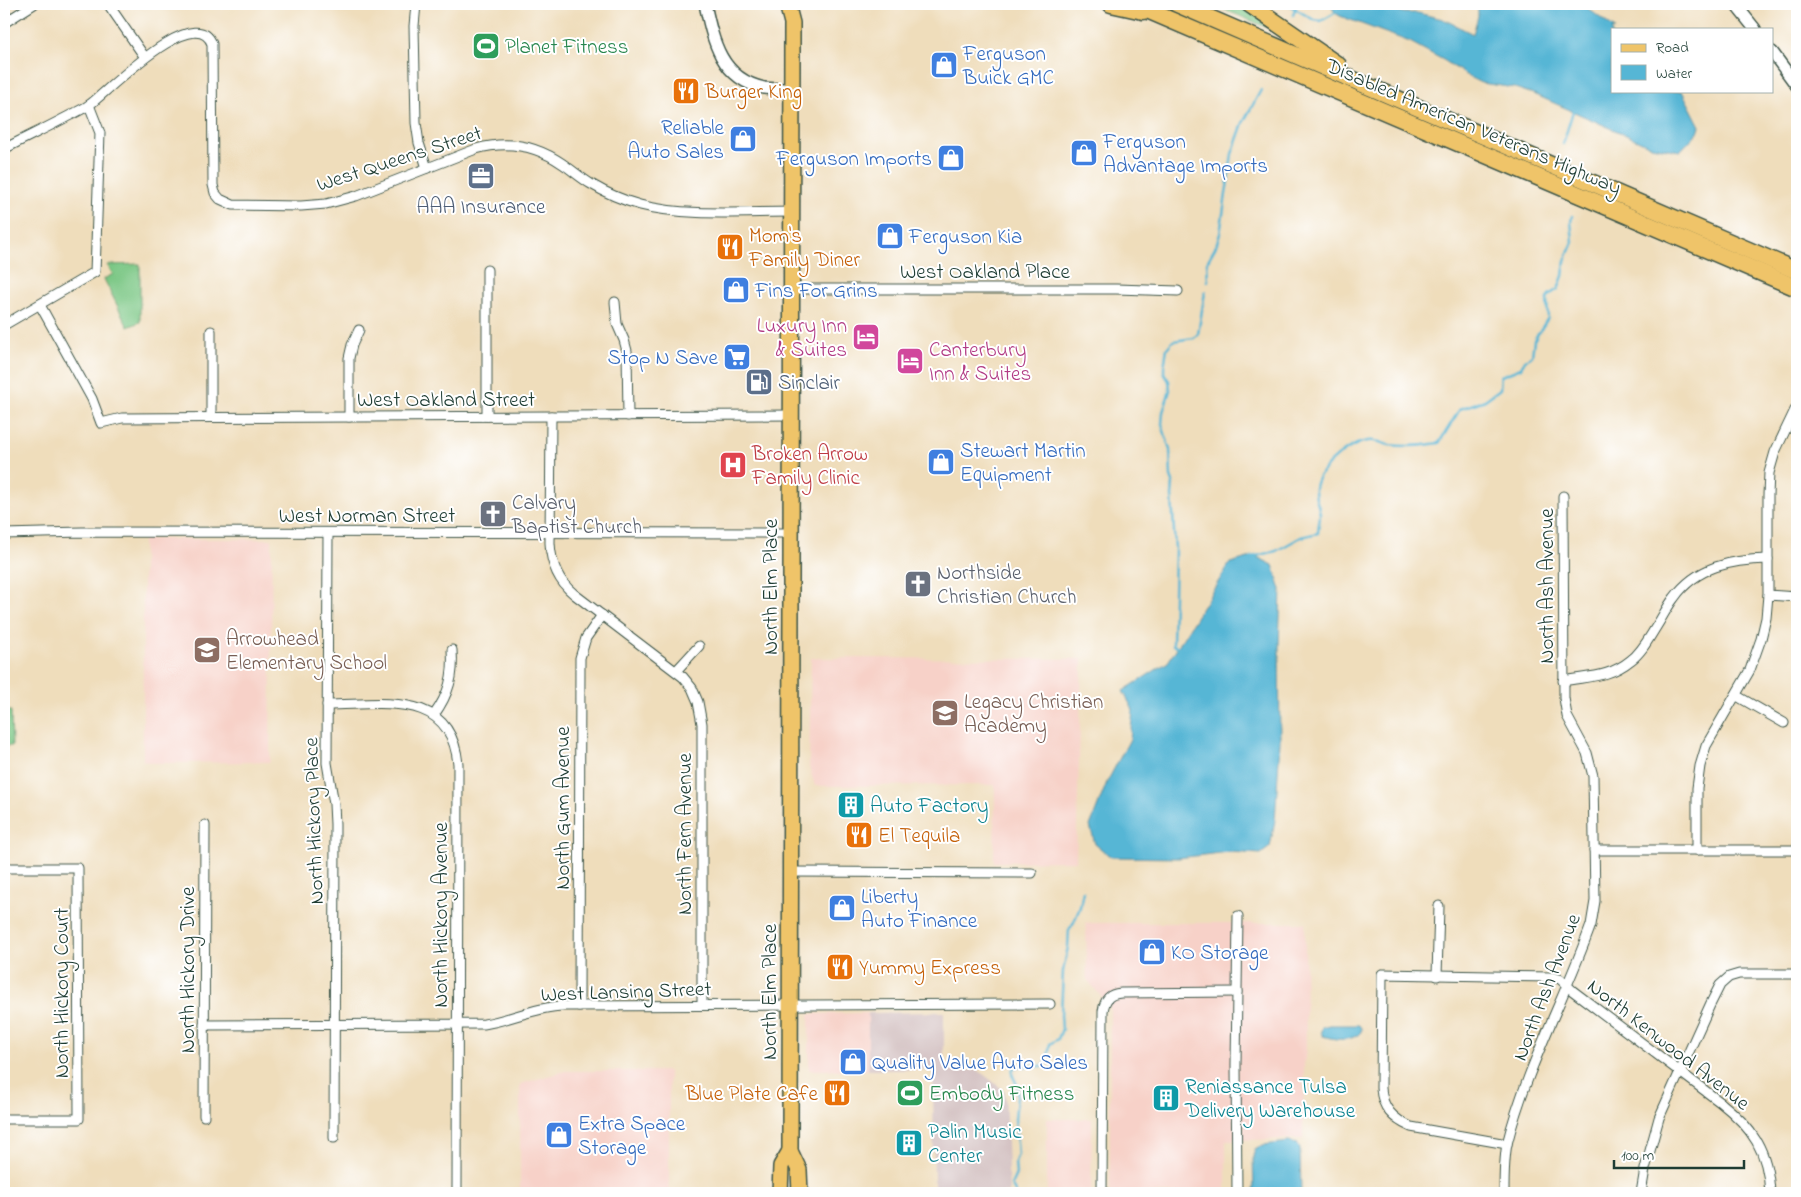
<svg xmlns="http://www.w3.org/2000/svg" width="1801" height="1197" font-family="'Indie Flower',sans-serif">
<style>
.built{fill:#f7d1c8}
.industrial{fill:#d2bfc0}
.green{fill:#7cc785;stroke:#4e825c}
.water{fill:#56b6d5;stroke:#3a7a84}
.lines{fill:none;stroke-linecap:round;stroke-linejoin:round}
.stream{stroke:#56b6d5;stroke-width:2.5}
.minor-casing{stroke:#3e5548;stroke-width:11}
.tertiary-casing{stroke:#3e5548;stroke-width:14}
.primary-casing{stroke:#3e5548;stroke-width:18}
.motorway-casing{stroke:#3e5548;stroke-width:19}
.minor{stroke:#fff;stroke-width:9}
.tertiary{stroke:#fff;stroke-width:11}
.primary{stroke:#efc469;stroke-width:15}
.motorway{stroke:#efc469;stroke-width:16}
.labels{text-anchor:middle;stroke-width:4;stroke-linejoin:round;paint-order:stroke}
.leisure-label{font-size:21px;fill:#27864d;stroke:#fff;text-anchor:start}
.shop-label{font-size:21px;fill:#366cbe;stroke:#fff;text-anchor:start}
.food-label{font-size:21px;fill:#c56008;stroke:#fff;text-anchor:start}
.street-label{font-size:21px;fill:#1f3d34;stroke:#fff}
.service-label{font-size:21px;fill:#4e5e75;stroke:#fff}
.hotel-label{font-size:21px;fill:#b23c85;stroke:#fff;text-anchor:end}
.health-label{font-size:21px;fill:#be3a42;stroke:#fff;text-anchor:start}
.worship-label{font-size:21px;fill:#5b616d;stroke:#fff;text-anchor:start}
.education-label{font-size:21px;fill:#785e54;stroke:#fff;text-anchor:start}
.culture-label{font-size:21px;fill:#0d838f;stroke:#fff;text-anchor:start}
</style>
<rect width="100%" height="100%" fill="#fff"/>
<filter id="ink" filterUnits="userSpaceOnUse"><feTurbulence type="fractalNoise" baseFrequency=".02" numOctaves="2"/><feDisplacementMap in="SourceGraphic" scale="10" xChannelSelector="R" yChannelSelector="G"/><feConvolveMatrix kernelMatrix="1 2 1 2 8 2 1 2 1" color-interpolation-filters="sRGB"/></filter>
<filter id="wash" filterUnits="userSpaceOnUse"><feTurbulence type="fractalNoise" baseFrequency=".0096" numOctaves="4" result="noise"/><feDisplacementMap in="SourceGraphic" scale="20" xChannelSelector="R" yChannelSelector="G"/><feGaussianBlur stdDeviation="1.12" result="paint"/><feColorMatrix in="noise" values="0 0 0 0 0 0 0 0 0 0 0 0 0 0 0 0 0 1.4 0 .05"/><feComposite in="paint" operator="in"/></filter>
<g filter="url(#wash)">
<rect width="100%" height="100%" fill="#efddbb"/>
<g class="built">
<path d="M143 539H272L270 762 155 763 143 761Z"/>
<path d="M811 658 1082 659 1076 861 994 862 995 785 815 786 809 767Z"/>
<path d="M1086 923H1305L1306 1049 1304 1066 1303 1139 1226 1140V1193H1110V1008L1087 979Z"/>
<path d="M868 1013V1070H809V1014Z"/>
<path d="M565 1071H669V1193H520V1084Z"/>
<path d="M1047 1119H1092L1091 1193H1047Z"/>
</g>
<path class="industrial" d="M944 1012V1070H978L1005 1091 1009 1193H934L933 1070H868V1013Z"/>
<g class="green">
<path d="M1211 4H1241L1269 24 1266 27Z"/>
<path d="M140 264V322L128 327 104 279 113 274 107 265Z"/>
<path d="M4 711H11L12 746H4Z"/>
</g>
<g class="water">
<path d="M1330 4H1358L1366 7 1392 9 1404 13H1418L1430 16 1443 19 1473 34 1478 16V4H1582L1615 29H1612V91H1682L1700 126 1698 132 1680 151 1651 146 1536 95 1515 88 1481 83 1469 77 1445 61 1410 42 1340 16 1335 13Z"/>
<path d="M1255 556 1273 565 1281 589 1279 645 1280 742 1275 821 1270 847 1261 854 1229 852 1178 858 1111 857 1095 844 1090 826 1107 782 1130 739 1133 710 1123 691 1168 662 1230 563Z"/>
<path d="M1330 1025H1359L1361 1028V1032C1352 1042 1335 1040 1323 1036L1321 1032 1322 1027Z"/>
<path d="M1289 1142 1298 1144 1300 1149 1301 1193H1254L1253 1156 1255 1150 1263 1145Z"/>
</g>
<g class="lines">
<g class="stream">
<path d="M1287 4 1314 20 1321 21 1335 13"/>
<path d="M1293 15 1297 4"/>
<path d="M1563 144 1573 111"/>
<path d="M1208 281 1207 262 1215 248 1220 234 1232 154 1243 123 1261 90"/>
<path d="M1252 557 1276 551 1301 537 1318 533C1318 526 1320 521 1320 514 1319 505 1314 497 1315 488 1317 468 1354 438 1374 441 1379 441 1384 444 1389 445 1406 447 1422 446 1439 443L1460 409 1485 400 1500 389 1501 376 1521 368 1525 360 1532 356 1534 340 1548 318 1547 299 1549 295 1558 289 1563 276 1565 261 1573 242 1571 222 1572 216"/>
<path d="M1179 647 1173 645 1175 549 1172 496 1173 482 1171 477 1170 450 1162 424 1163 412 1170 390 1169 381 1164 373V367L1167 348 1173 341 1194 338 1198 334 1205 292"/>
<path d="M1016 1193 1011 1185 1016 1174 1015 1162 1018 1154 1015 1119 1018 1087 1012 1074 1013 1069 1020 1066H1044C1049 1059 1048 1052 1050 1044L1058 1039 1062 1029 1061 1015 1063 971 1068 947 1069 930 1074 922 1080 907 1083 891"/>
</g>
</g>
</g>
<g filter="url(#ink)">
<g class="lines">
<g class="minor-casing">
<g id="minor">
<path d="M108 4 144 56"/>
<path d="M416 4 414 26 416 123 419 143 427 168"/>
<path d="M4 23 34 4"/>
<path d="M4 149C23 139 42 130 61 120 70 115 80 111 89 105 106 93 196 0 212 44L213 185 215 193 220 199 233 205 301 206 326 204 356 196 476 149C507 140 536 145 563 164 572 170 581 178 591 184 606 193 622 200 640 205 686 217 744 212 792 212"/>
<path d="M792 289H1116L1178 291"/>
<path d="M615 302 617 324 624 340 627 351 628 416"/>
<path d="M40 305 92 399 101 423 122 418 792 415"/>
<path d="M4 325 95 272 100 133 89 105"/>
<path d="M487 416V270"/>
<path d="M551 416 550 543C551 564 558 581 574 594L683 677 692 688 698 702 702 724V1005"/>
<path d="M211 417V331"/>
<path d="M349 417V358L352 345 359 330"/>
<path d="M328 533 327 763 334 804 335 824 334 1138"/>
<path d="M4 534 82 532 791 533"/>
<path d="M1768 595 1797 597"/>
<path d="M676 671 699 646"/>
<path d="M1563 681C1589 676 1609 678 1631 660 1642 652 1649 638 1656 627 1662 618 1667 607 1674 598 1697 566 1731 560 1768 559"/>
<path d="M1737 696 1784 723"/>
<path d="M327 705C382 705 451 689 458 764L457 1193"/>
<path d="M434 715C449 694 454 676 452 650"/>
<path d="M1594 850H1797"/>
<path d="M1697 850V788L1700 766 1706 746 1750 670 1761 639 1766 618 1768 595V495L1769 473 1775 452 1795 410"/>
<path d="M4 868H78L79 1119H4"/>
<path d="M791 872 1032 873"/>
<path d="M1437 976 1439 906"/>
<path d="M579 1006 580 658 586 638 602 615"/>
<path d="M204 1025 484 1024C511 1020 535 1007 563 1006L1050 1004"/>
<path d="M204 1116 205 825"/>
<path d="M1507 1144 1411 1127C1393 1119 1382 1108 1381 1088L1382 974 1552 977 1560 979 1573 991 1720 1102C1753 1128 1768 1151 1770 1193"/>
<path d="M1102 1193 1103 1011C1105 999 1109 994 1121 993L1237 992"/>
<path d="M1237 1193 1236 1065 1238 916"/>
<path d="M1504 1193C1504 1177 1504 1160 1507 1144 1526 1068 1565 998 1591 925L1595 901 1593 776 1587 753 1567 716 1564 698 1563 496"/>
<path d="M1641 1193 1645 1169 1659 1118 1710 1005 1720 985 1729 977 1739 974H1797"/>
</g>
</g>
<g class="tertiary-casing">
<g id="tertiary">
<path d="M705 4C713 41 721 79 764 88 773 89 783 89 792 89"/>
<path d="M1735 4 1755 29"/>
<path d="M1772 52 1797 86"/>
</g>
</g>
<g class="primary-casing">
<g id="primary">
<path d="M787 4 792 23 790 1151 799 1170 800 1193"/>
<path d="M780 1193 781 1166 790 1151"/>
</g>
</g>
<g class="motorway-casing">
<g id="motorway">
<path d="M1111 4 1143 11"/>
<path d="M1133 4 1797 288"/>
<path d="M1177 4 1797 271"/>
<path d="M1249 4 1338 65"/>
</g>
</g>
<use href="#minor" class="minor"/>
<use href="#tertiary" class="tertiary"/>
<use href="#primary" class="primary"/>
<use href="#motorway" class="motorway"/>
</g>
</g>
<defs>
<g id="stadium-square" transform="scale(1.4375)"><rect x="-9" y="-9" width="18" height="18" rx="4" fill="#2e9e5b" stroke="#fff"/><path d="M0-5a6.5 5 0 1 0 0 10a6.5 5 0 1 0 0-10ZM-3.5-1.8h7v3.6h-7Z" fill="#fff"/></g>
<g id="shop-square" transform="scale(1.4375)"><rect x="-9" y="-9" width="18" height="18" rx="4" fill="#3f7fe0" stroke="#fff"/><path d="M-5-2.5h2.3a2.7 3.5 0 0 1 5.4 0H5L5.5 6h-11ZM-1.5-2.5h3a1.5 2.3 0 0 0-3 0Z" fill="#fff"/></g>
<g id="restaurant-square" transform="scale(1.4375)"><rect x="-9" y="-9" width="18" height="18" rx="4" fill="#e8710a" stroke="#fff"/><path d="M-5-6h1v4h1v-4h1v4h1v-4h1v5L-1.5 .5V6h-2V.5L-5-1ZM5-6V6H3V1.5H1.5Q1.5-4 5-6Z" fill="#fff"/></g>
<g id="office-square" transform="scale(1.4375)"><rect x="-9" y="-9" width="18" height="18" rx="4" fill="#5c6f8a" stroke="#fff"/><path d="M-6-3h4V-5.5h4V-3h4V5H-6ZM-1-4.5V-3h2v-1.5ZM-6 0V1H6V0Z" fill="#fff"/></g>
<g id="hotel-square" transform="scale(1.4375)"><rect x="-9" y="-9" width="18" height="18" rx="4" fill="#d1479c" stroke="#fff"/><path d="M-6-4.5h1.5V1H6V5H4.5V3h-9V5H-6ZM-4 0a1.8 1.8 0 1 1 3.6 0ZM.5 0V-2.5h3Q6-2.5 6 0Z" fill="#fff"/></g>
<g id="supermarket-square" transform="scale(1.4375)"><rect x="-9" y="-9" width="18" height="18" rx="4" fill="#3f7fe0" stroke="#fff"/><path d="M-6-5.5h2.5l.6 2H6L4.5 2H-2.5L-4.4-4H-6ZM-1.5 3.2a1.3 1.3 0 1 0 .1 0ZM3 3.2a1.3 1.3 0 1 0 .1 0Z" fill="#fff"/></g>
<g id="fuel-square" transform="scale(1.4375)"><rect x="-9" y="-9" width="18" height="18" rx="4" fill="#5c6f8a" stroke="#fff"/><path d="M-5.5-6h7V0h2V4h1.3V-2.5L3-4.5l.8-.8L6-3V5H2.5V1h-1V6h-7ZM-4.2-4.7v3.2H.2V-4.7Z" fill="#fff"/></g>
<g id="hospital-square" transform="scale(1.4375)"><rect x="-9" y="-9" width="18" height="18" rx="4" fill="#e0444e" stroke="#fff"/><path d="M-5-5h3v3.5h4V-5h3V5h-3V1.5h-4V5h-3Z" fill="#fff"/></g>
<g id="church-square" transform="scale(1.4375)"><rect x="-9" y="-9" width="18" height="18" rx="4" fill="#6b7280" stroke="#fff"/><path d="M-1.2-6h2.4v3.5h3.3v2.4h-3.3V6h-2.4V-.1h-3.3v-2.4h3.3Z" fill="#fff"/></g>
<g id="school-square" transform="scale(1.4375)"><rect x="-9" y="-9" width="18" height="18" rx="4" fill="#8d6e63" stroke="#fff"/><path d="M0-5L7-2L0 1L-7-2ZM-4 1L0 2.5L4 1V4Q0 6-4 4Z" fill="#fff"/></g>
<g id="building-square" transform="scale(1.4375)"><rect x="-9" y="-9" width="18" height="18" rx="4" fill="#0f9aa8" stroke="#fff"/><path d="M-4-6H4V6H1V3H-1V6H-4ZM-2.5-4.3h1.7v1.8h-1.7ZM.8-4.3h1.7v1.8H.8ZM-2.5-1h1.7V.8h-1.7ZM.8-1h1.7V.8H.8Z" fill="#fff"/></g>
</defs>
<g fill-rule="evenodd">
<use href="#stadium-square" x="486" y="46"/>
<use href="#shop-square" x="944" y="65"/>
<use href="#restaurant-square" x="686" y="91"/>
<use href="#shop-square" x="743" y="139"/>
<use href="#shop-square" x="1084" y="153"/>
<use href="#shop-square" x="951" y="158"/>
<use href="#office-square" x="481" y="176"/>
<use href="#shop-square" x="890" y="236"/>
<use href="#restaurant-square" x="730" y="247"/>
<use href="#shop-square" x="736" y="290"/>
<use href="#hotel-square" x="866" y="337"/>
<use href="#supermarket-square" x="737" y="357"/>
<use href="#hotel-square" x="910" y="361"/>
<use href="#fuel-square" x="759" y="382"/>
<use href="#shop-square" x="941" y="462"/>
<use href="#hospital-square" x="733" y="465"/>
<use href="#church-square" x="493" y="514"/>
<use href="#church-square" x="918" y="584"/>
<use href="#school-square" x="207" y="650"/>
<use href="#school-square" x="945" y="713"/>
<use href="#building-square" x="851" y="805"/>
<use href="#restaurant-square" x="859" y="835"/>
<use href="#shop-square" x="842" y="908"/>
<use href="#shop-square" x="1152" y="952"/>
<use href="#restaurant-square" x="840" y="967"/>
<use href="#shop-square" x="853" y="1062"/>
<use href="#restaurant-square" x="837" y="1093"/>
<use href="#stadium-square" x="910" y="1093"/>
<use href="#building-square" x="1166" y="1098"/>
<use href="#shop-square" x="559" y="1135"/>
<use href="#building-square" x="909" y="1143"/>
</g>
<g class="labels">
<g class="leisure-label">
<text x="505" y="53">Planet Fitness</text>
<text x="929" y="1100">Embody Fitness</text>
</g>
<g class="shop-label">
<text x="963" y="60">Ferguson<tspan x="963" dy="24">Buick GMC</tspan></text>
<text x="724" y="134" text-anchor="end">Reliable<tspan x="724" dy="24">Auto Sales</tspan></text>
<text x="1103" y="148">Ferguson<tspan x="1103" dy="24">Advantage Imports</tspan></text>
<text x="932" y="165" text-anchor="end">Ferguson Imports</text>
<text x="909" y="243">Ferguson Kia</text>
<text x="755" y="297">Fins For Grins</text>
<text x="718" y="364" text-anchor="end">Stop N Save</text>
<text x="960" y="457">Stewart Martin<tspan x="960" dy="24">Equipment</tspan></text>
<text x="861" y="903">Liberty<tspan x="861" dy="24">Auto Finance</tspan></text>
<text x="1171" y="959">KO Storage</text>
<text x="872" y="1069">Quality Value Auto Sales</text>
<text x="578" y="1130">Extra Space<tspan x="578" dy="24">Storage</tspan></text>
</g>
<g class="food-label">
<text x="705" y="98">Burger King</text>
<text x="749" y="242">Mom's<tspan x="749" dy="24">Family Diner</tspan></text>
<text x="878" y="842">El Tequila</text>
<text x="859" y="974">Yummy Express</text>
<text x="818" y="1100" text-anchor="end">Blue Plate Cafe</text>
</g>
<g class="street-label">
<text transform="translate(1474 126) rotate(23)" y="7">Disabled American Veterans Highway</text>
<text transform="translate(399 158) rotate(-18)" y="7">West Queens Street</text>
<text x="985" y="278">West Oakland Place</text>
<text x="446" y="406">West Oakland Street</text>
<text x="367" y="522">West Norman Street</text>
<text transform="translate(1546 586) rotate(-90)" y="7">North Ash Avenue</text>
<text transform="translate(770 587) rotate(-90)" y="7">North Elm Place</text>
<text transform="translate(562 808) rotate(-90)" y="7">North Gum Avenue</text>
<text transform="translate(313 821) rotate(-92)" y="7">North Hickory Place</text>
<text transform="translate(684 834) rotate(-90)" y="7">North Fern Avenue</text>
<text transform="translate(440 915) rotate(-90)" y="7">North Hickory Avenue</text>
<text transform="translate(187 970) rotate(-90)" y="7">North Hickory Drive</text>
<text transform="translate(1546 987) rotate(-69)" y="7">North Ash Avenue</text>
<text transform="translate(626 991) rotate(-2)" y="7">West Lansing Street</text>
<text transform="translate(769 992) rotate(-90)" y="7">North Elm Place</text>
<text transform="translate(61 993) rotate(-90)" y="7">North Hickory Court</text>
<text transform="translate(1669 1044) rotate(38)" y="7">North Kenwood Avenue</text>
</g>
<g class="service-label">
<text x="481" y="213">AAA Insurance</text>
<text x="778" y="389" text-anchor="start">Sinclair</text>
</g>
<g class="hotel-label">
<text x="847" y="332">Luxury Inn<tspan x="847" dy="24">&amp; Suites</tspan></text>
<text x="929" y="356" text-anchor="start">Canterbury<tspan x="929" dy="24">Inn &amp; Suites</tspan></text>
</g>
<g class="health-label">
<text x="752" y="460">Broken Arrow<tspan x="752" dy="24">Family Clinic</tspan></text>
</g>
<g class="worship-label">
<text x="512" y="509">Calvary<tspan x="512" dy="24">Baptist Church</tspan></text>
<text x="937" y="579">Northside<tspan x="937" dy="24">Christian Church</tspan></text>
</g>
<g class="education-label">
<text x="226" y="645">Arrowhead<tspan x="226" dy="24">Elementary School</tspan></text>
<text x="964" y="708">Legacy Christian<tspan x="964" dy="24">Academy</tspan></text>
</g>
<g class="culture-label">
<text x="870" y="812">Auto Factory</text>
<text x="1185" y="1093">Reniassance Tulsa<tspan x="1185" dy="24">Delivery Warehouse</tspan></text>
<text x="928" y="1138">Palin Music<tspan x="928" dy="24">Center</tspan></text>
</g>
</g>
<rect width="1801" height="1197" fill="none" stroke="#fff" stroke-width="20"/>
<rect x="1611" y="28" width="162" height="65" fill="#ffffff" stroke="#a5b1ae"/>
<rect x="1621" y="44" width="25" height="8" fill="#efc469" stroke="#a5b1ae"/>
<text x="1656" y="52" font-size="15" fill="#1f3d34">Road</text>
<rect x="1621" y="65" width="25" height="15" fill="#56b6d5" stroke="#a5b1ae"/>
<text x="1656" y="78" font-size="15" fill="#1f3d34">Water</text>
<path d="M1614 1160v8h130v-8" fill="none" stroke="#1f3d34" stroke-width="2.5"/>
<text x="1621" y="1160" font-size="15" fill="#1f3d34" stroke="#ffffff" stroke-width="4" paint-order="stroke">100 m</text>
</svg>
